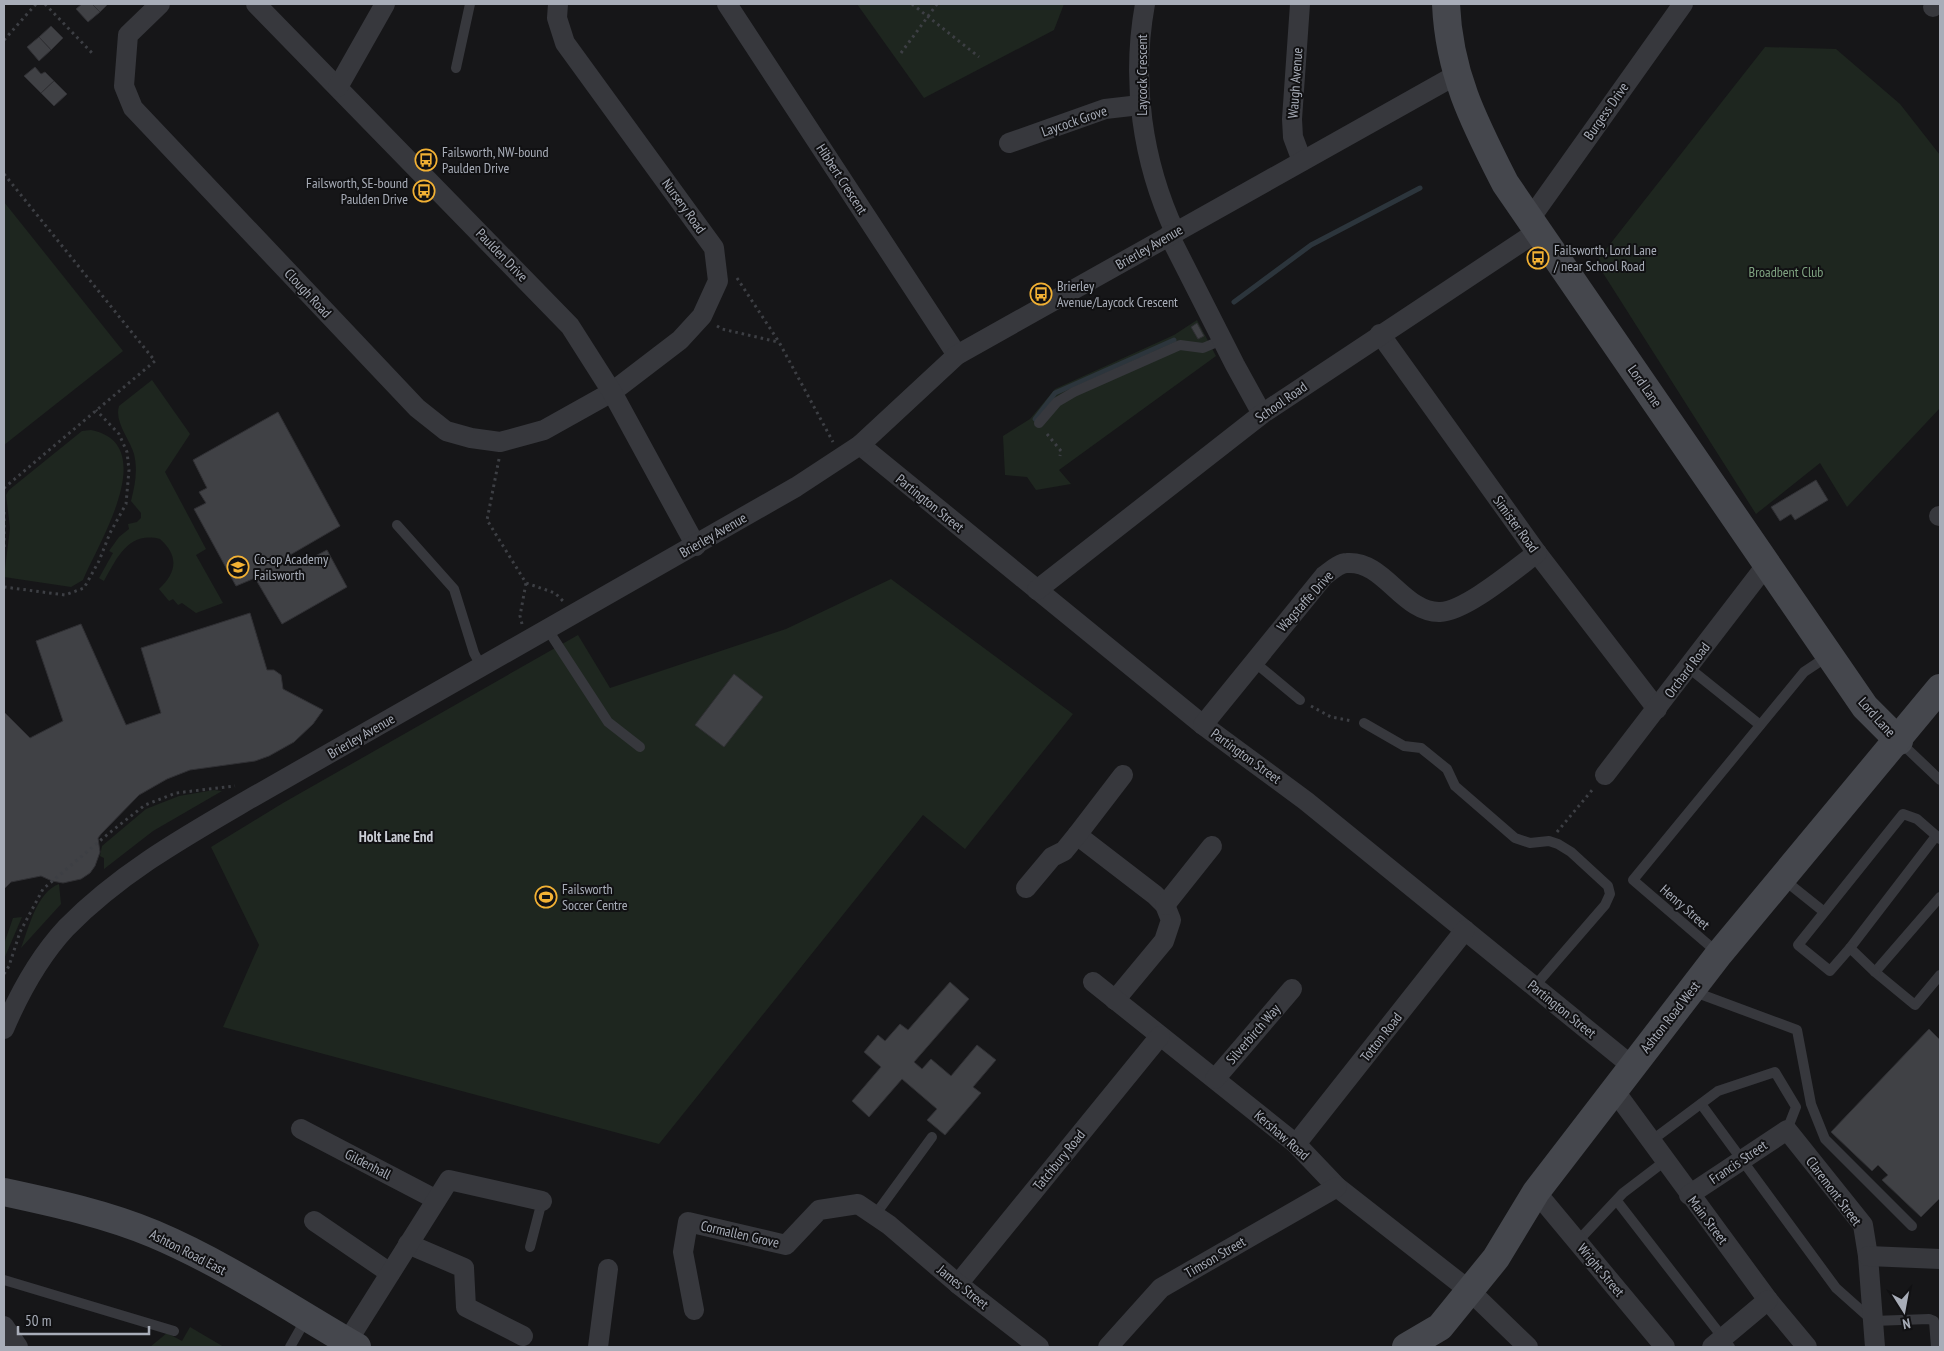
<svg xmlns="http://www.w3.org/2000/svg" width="1944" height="1351" font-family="'PT Sans Narrow',sans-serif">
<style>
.green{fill:#1e261f}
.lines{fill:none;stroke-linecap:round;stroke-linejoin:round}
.stream{stroke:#2c353c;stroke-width:5}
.building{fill:#404145;stroke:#303034}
.path{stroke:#3d3f44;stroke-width:3;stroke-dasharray:2.5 4;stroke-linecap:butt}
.lane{stroke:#37383d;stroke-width:10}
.street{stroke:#37383d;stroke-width:20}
.secondary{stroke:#45474d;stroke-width:28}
.labels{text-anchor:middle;stroke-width:4;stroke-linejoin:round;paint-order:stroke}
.street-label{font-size:14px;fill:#a8adb8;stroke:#111113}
.poi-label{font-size:14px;fill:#a8adb8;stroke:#111113;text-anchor:start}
.park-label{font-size:14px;fill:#7fa381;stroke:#111113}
.neighbourhood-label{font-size:15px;font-weight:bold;fill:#c9ccd4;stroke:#111113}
</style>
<rect width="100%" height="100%" fill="#161618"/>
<g class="green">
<path d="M857 4H1064L1054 30 924 98Z"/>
<path d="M1765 47 1836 49 1900 104 1940 155V408L1847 507 1820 463 1756 514 1596 262Z"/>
<path d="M4 202 123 351 4 445Z"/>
<path d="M1197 320 1216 356 1059 470 1071 484 1036 490 1027 477 1005 475 1003 436 1030 419 1055 389 1174 335Z"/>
<path d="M152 380 190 434 165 472 206 549 196 555 223 603 196 613 182 603 178 605 173 599 169 601 159 589C177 572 179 556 160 539 128 531 117 558 104 581L99 578 113 553 109 551 119 537 129 529 128 524 137 522 141 518V513L131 501C135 485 138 470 134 454 130 439 114 422 119 406Z"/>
<path d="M91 430C161 444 99 542 83 580L71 587 4 577 10 528 6 495 9 490 82 431Z"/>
<path d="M891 579 1073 714 965 849 923 815 659 1144 223 1027 259 945 211 847 283 803 578 635 610 688 786 629Z"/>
<path d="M214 790 222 791 153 831 104 869V858L100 856 102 846 146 809 179 796Z"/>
<path d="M59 884 61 904 21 948C29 927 37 892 59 884Z"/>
<path d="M22 917 4 959V944L13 918Z"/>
<path d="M190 1327 224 1347H150L167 1333 182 1341Z"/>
</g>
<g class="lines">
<g class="stream">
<path d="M1234 302 1311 245 1420 188"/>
<path d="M1035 419 1055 393 1174 340"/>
</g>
</g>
<g class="building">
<path d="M82 4H92L100 12 88 22 76 9Z"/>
<path d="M92 4H108L100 12Z"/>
<path d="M51 26 63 38 51 50 39 37Z"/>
<path d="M39 37 51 50 39 61 27 47Z"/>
<path d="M35 67 41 74 45 72 54 81 41 93 24 76Z"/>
<path d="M54 81 67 94 54 106 41 93Z"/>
<path d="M1197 323 1204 336 1198 339 1191 327Z"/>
<path d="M278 412 340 526 290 555 296 566 327 550 347 587 282 624 255 578 236 586 194 509 206 503 199 492 207 488 193 460Z"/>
<path d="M1816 480 1828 500 1795 520 1791 514 1780 521 1771 507Z"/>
<path d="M250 613 267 670H274L281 675 283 689 323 710 313 724 294 742 269 756 255 761 190 770 167 779 139 795 101 834 98 838 100 852 95 866 90 873 81 879 63 883 52 881 41 876 11 882 4 889V712L30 738 63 721 36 641 81 624 126 725 161 713 141 648Z"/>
<path d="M734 674 763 697 724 747 695 725Z"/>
<path d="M950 982 969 999 914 1062 922 1069 931 1059 951 1076 977 1045 996 1060 973 1087 981 1093 945 1135 927 1120 937 1109 902 1079 869 1117 852 1101 881 1067 864 1052 878 1035 885 1041 900 1024 908 1030Z"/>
<path d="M1929 1029 1940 1040V1198L1921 1217 1882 1180 1888 1175 1878 1165 1872 1171 1831 1132Z"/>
</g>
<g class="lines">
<g class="path">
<path d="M45 4 93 54"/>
<path d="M912 4 979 57"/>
<path d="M4 40 36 4"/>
<path d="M901 53 937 4"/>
<path d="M4 174 155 361 4 488"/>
<path d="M737 278 779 342 833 442"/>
<path d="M717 326 722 329 778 342"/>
<path d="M1047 434 1061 451 1060 456"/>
<path d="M499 459 487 520 526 583 555 593 563 601"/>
<path d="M4 512V548"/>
<path d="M4 587 65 595 84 588 99 561 110 533 126 504 129 470 127 452 119 434 96 410"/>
<path d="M522 624 520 616 526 583"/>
<path d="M1311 706 1331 717 1352 721"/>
<path d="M1557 832 1593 789"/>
<path d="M4 974 9 966 20 932 43 889 108 834 145 805 176 793 235 786"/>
</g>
<g class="lane">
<path d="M456 68 470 4"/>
<path d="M1039 423 1057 402 1074 392 1180 345 1203 348 1222 340"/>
<path d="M397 525 454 589 474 653 482 668"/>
<path d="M548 630 608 722 640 747"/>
<path d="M1253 661 1300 700"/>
<path d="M1689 668 1760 725"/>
<path d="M1364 723 1404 746 1421 748 1447 769 1455 786 1515 838 1530 843 1549 841 1558 844 1571 852 1608 886 1610 894 1605 905 1534 987"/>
<path d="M1899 741 1940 780"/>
<path d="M1783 879 1823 911"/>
<path d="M1940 897 1875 972 1915 1005 1940 975"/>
<path d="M1850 948 1936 836"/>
<path d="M1718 953 1633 880 1804 672 1828 656"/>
<path d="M1875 972 1850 948 1830 971 1798 945 1903 814 1917 819 1940 839"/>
<path d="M1692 991 1797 1030 1811 1104 1825 1139 1912 1226"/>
<path d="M1701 1104 1836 1288 1873 1321 1929 1319 1934 1321 1936 1347"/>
<path d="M1651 1141 1718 1091 1775 1072 1796 1107 1787 1130"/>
<path d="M1617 1201 1730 1347"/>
<path d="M875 1215 932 1137"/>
<path d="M1577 1242 1623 1193 1665 1161"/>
<path d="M530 1247 542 1201"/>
<path d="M4 1280 174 1331"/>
<path d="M290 1347 306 1319"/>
</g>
<g class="street">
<path d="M160 4 128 35 124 86 133 108 417 408 446 431 471 438 500 442 544 430 612 392 680 340 702 316 718 281 714 248 565 43 557 18 558 4"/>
<path d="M256 4 570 326 612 392 696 546"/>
<path d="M727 4 957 355"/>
<path d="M1145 4C1131 81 1142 161 1175 232"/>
<path d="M1300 4 1292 119 1293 137 1302 161"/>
<path d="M1933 7 1936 4"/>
<path d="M338 87 385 4"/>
<path d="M1009 143 1105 109 1140 105"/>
<path d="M1530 219 1683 4"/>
<path d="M1169 235 1235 365 1262 414"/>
<path d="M1380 334 1537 553 1657 709"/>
<path d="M860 445 1203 725 1306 801 1632 1066"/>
<path d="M1939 516H1940"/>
<path d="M1037 590 1262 414 1538 231"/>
<path d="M1203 725 1324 576C1331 571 1339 563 1347 563 1384 560 1403 613 1440 612 1466 611 1515 569 1537 553"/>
<path d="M1605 775 1767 564"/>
<path d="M1077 835 1155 895 1165 905 1171 920 1164 941 1115 1000"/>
<path d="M1026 888 1052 857 1064 851 1077 835 1123 775"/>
<path d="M1165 905 1212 846"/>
<path d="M1093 982 1296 1144 1337 1187 1470 1291 1528 1347"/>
<path d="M4 1029C19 994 40 956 66 928 121 872 186 836 253 797L796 487 860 445 957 355 1456 75"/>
<path d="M1215 1079 1292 989"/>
<path d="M1614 1090 1768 1300 1807 1347"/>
<path d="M301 1129 435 1199"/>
<path d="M1296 1144 1465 930"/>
<path d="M1536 1192 1665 1347"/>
<path d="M1689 1195 1787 1130 1863 1225 1868 1256 1875 1347"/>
<path d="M314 1221 390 1273"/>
<path d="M408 1244 464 1268 466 1307 523 1336"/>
<path d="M1868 1256 1940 1259"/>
<path d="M958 1284 1160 1036"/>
<path d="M694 1310 683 1252 688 1222 786 1245 819 1210 858 1204 889 1225 958 1284 1039 1347"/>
<path d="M4 1326 18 1347"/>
<path d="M347 1342 449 1180 542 1201"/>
<path d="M598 1347 608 1269"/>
<path d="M1108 1347 1161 1288 1337 1187"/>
<path d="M1712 1347 1768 1300"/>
</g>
<g class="secondary">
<path d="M1446 4C1449 74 1474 122 1505 183L1865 707 1899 741"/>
<path d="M4 1192C55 1203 106 1214 154 1234 225 1264 291 1309 357 1347"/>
<path d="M1406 1347 1440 1327 1496 1258 1536 1192 1719 954 1940 688"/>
</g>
</g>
<defs>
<g id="bus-ring" transform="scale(1.125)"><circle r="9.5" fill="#111113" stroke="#f2b134" stroke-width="1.5"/><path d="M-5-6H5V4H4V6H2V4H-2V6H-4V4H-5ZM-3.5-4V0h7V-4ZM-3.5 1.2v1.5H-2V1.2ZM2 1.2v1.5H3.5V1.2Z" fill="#f2b134"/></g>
<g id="school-ring" transform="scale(1.125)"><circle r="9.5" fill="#111113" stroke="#f2b134" stroke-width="1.5"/><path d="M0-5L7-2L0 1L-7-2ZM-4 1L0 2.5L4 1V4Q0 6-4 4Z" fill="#f2b134"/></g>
<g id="stadium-ring" transform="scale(1.125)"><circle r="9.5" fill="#111113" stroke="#f2b134" stroke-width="1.5"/><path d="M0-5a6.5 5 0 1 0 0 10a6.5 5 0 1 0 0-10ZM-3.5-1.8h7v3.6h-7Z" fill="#f2b134"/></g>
</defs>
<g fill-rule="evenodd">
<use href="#bus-ring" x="426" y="160"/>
<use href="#bus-ring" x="424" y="191"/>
<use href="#bus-ring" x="1538" y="258"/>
<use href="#bus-ring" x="1041" y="294"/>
<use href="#school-ring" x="238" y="567"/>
<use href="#stadium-ring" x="546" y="897"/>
</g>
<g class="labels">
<g class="street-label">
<text transform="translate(1142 75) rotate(-90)" y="5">Laycock Crescent</text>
<text transform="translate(1295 83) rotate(-86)" y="5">Waugh Avenue</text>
<text transform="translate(1606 111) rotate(-55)" y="5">Burgess Drive</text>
<text transform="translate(1074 121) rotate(-19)" y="5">Laycock Grove</text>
<text transform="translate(842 179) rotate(57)" y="5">Hibbert Crescent</text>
<text transform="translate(684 206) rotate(54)" y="5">Nursery Road</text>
<text transform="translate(1149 247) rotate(-30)" y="5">Brierley Avenue</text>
<text transform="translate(502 255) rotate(46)" y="5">Paulden Drive</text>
<text transform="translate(308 293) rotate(47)" y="5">Clough Road</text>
<text transform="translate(1645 386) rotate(55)" y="5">Lord Lane</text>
<text transform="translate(1281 402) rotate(-35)" y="5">School Road</text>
<text transform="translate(930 503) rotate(39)" y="5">Partington Street</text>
<text transform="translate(1516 524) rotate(54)" y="5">Simister Road</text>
<text transform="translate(713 535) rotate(-30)" y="5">Brierley Avenue</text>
<text transform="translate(1305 601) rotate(-48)" y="5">Wagstaffe Drive</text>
<text transform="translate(1687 670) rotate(-53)" y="5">Orchard Road</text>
<text transform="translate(1877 717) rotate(48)" y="5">Lord Lane</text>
<text transform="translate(361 736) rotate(-30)" y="5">Brierley Avenue</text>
<text transform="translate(1246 756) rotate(36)" y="5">Partington Street</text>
<text transform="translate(1685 907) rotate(41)" y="5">Henry Street</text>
<text transform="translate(1562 1009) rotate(39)" y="5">Partington Street</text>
<text transform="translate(1670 1017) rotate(-52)" y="5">Ashton Road West</text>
<text transform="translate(1253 1034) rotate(-49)" y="5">Silverbirch Way</text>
<text transform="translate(1381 1037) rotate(-52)" y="5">Totton Road</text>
<text transform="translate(1282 1135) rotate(41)" y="5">Kershaw Road</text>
<text transform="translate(1059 1160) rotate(-51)" y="5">Tatchbury Road</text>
<text transform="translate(1738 1162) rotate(-34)" y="5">Francis Street</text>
<text transform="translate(368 1164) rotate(27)" y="5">Gildenhall</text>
<text transform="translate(1834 1191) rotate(53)" y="5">Claremont Street</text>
<text transform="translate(1708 1220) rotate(53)" y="5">Main Street</text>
<text transform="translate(740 1234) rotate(13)" y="5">Cormallen Grove</text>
<text transform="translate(188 1252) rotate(27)" y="5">Ashton Road East</text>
<text transform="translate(1215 1257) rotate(-30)" y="5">Timson Street</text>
<text transform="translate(1601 1270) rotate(50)" y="5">Wright Street</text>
<text transform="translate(963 1287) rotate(39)" y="5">James Street</text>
</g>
<g class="poi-label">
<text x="442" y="157">Failsworth, NW-bound<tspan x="442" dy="16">Paulden Drive</tspan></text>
<text x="408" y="188" text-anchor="end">Failsworth, SE-bound<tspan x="408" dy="16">Paulden Drive</tspan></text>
<text x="1554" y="255">Failsworth, Lord Lane<tspan x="1554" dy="16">/ near School Road</tspan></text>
<text x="1057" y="291">Brierley<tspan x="1057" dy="16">Avenue/Laycock Crescent</tspan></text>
<text x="254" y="564">Co-op Academy<tspan x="254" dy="16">Failsworth</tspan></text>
<text x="562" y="894">Failsworth<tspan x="562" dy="16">Soccer Centre</tspan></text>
</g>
<g class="park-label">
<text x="1786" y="277">Broadbent Club</text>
</g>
<g class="neighbourhood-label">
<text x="396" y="842">Holt Lane End</text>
</g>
</g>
<rect width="1944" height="1351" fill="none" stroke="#a8adb8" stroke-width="10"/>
<g transform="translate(1904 1311) rotate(169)" stroke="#111113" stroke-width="4" paint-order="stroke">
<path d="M0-4L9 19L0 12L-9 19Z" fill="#a8adb8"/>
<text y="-8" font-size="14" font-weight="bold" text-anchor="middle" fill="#a8adb8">N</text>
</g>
<path d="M18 1326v8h131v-8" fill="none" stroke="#a8adb8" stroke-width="2.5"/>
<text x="25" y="1326" font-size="15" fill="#a8adb8" stroke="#111113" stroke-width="4" paint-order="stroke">50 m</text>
</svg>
